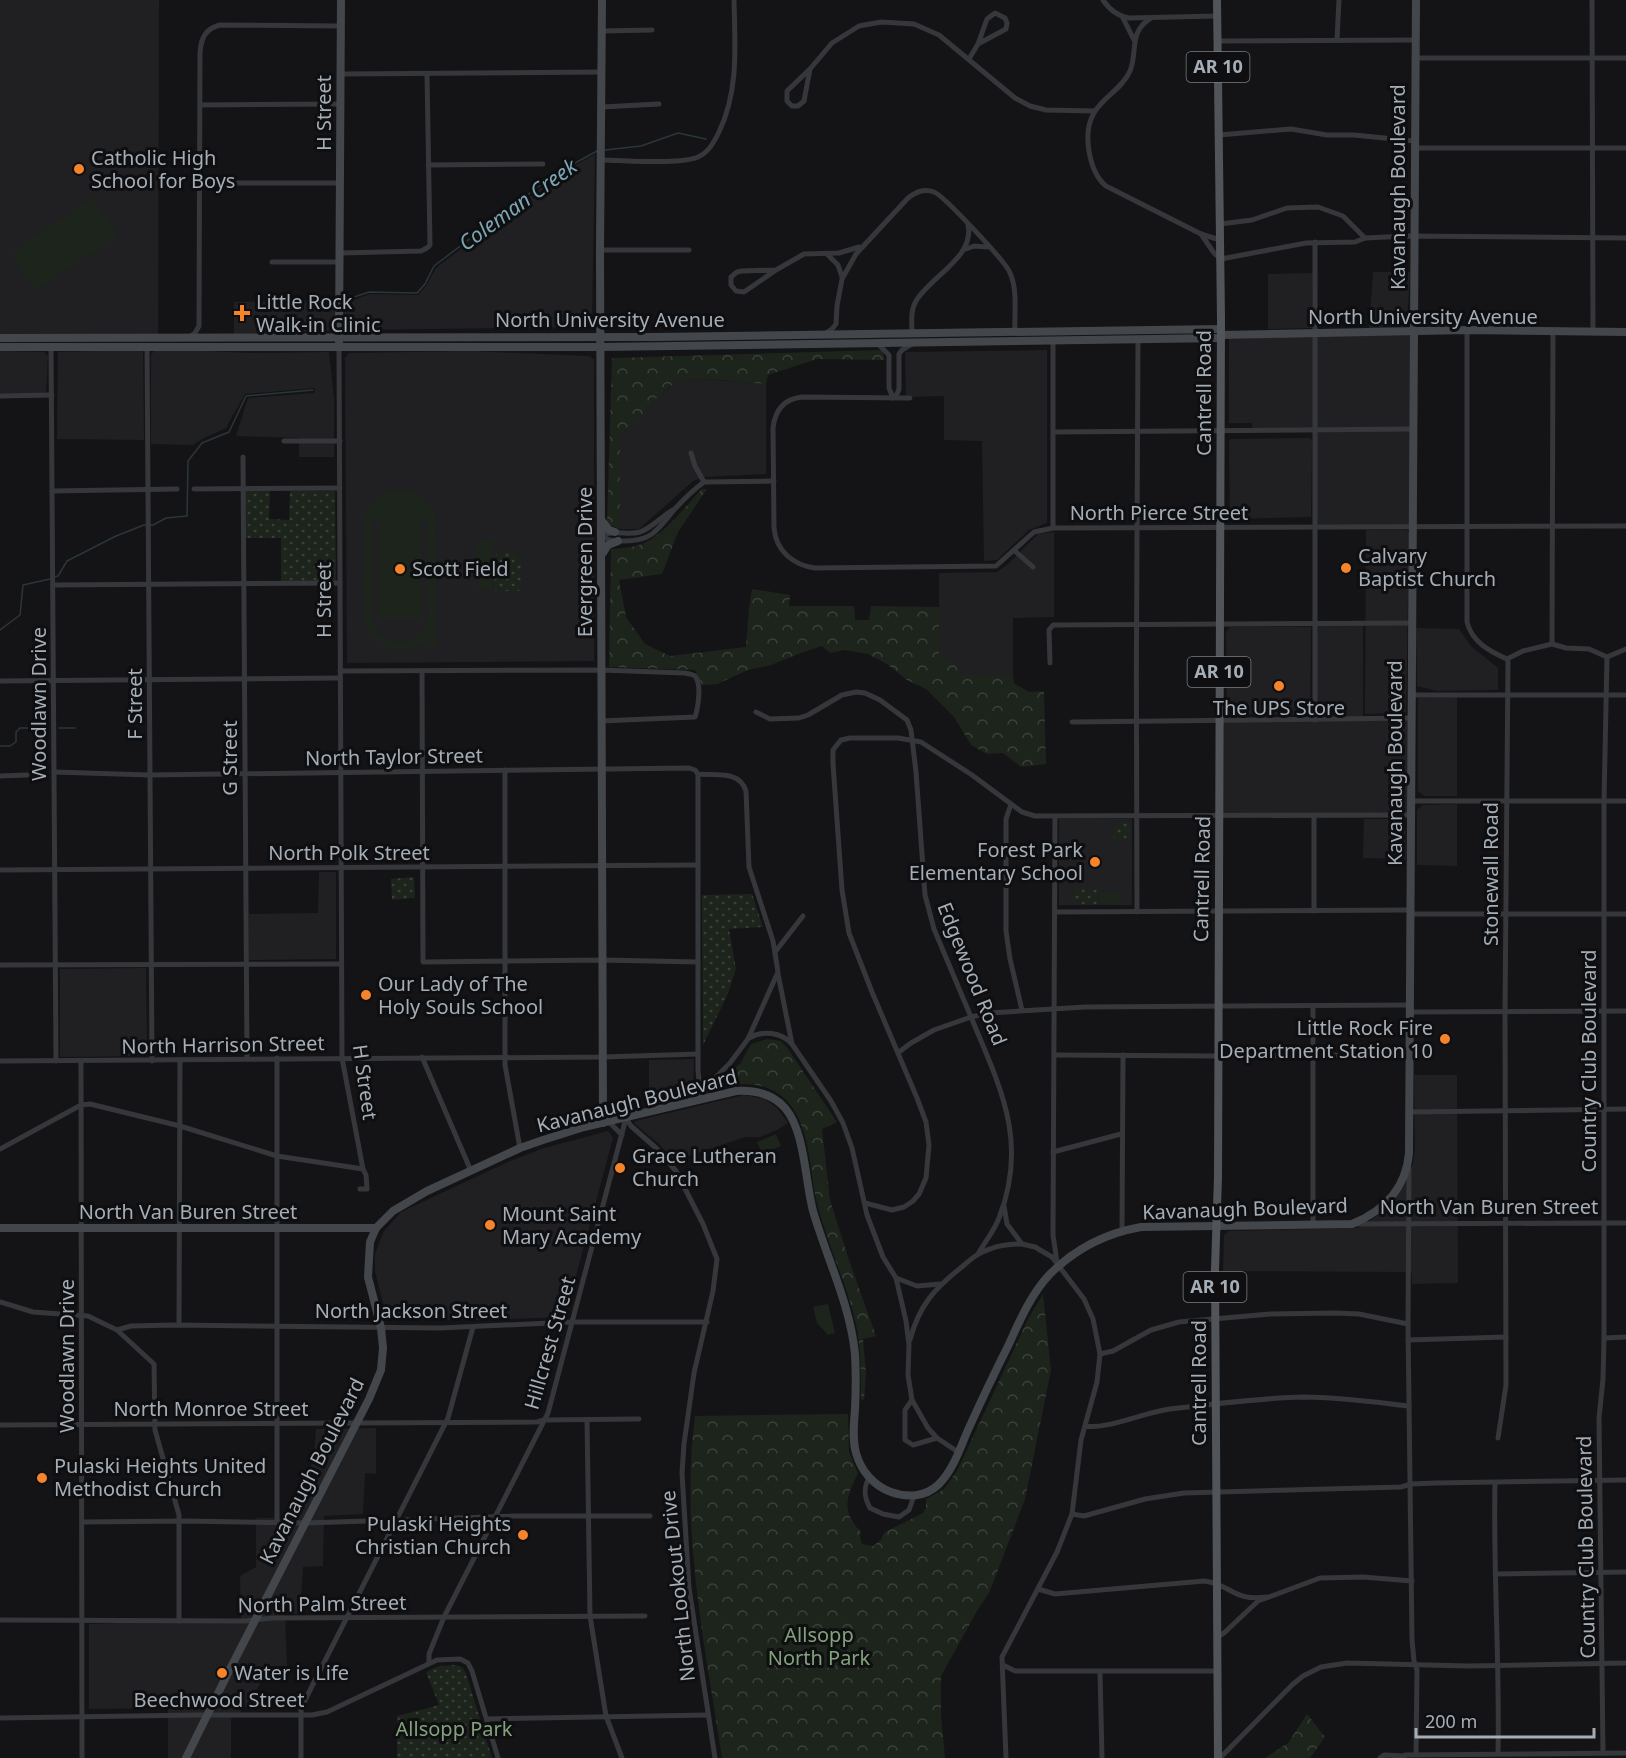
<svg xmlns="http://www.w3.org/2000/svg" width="1626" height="1758" font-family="'Noto Sans',sans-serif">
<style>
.built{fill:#202023}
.grass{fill:#1c241c;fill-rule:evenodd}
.forest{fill:url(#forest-crowns)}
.park{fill:url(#park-dots)}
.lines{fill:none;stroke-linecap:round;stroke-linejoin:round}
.stream{stroke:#2a363a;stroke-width:1.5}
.street{stroke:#35373b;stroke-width:5}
.secondary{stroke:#43474b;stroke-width:8}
.primary{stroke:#51555a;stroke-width:8}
.poi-dot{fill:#f6842b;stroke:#0f0f11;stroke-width:2}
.labels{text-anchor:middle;stroke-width:6;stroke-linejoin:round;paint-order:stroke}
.shield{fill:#0f0f11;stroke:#787e84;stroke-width:1.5}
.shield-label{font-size:18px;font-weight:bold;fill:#a5aeb6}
.street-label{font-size:20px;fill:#a5aeb6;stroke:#0f0f11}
.poi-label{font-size:20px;fill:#a5aeb6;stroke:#0f0f11;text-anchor:start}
.park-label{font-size:20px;fill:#82a27c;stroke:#0f0f11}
.water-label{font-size:21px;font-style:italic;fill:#7ba5b3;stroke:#0f0f11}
</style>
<defs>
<pattern id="forest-crowns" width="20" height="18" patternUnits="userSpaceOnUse" patternTransform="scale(1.5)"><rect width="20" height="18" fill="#1c241c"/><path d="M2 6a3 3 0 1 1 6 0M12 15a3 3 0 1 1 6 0" fill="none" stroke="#3a413b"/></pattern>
<pattern id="park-dots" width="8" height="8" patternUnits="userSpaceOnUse" patternTransform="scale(1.5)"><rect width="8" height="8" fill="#1c241c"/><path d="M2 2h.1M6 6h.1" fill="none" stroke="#3a413b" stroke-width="1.8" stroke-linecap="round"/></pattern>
</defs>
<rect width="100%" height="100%" fill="#141416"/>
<g class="built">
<path d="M0 0H159L158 338 0 339Z"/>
<path d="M595 154 592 327 346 330 234 334V302L333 300 347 302 370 294 418 295 426 286 436 268 557 176Z"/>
<path d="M1373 272H1410L1407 327 1369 329Z"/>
<path d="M1313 273 1312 328 1268 329V274Z"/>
<path d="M1414 332 1413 526 1316 527V430L1253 431 1252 423H1229V339H1253L1254 334Z"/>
<path d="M157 349 252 353 329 352 334 399V457H299V438L236 436 248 398 315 393V388L245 394 226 428 202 439 193 445 151 444V354Z"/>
<path d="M143 350 144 440 57 439 58 352Z"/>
<path d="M1047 350V523L1029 530 997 560 984 561 982 441 944 440V396L906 397 905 352Z"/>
<path d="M0 351 44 352 48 356 46 393 0 394Z"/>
<path d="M472 351 588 356 594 359V661L347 663 345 358 349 353Z"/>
<path d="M703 379 766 384V474L705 477 693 481 639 529H620V435L630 423 646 410 654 398 680 380Z"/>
<path d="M1310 438 1312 440 1311 517 1230 519 1229 441 1231 439Z"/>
<path d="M1366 530H1407L1409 534 1406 713 1365 714Z"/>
<path d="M1054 532V617L1013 618V675H959L956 665 939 657V573L997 572 1008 564 1038 534Z"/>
<path d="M1315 623H1363V718H1411V815L1219 816V721L1315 720Z"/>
<path d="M1230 627H1311L1310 715 1227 714 1226 632Z"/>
<path d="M1416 628 1459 629 1471 646 1498 668V690L1436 691 1417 686Z"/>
<path d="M1457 697V796H1424L1418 791V698Z"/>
<path d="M1457 804V866L1417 865V810L1423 805Z"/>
<rect x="1059" y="819" width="73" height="86"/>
<path d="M1364 819H1402L1405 823 1406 859 1363 858Z"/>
<path d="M319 872H336V959L249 960V914L318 913Z"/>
<path d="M146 968 147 1056 60 1057V969Z"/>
<path d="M694 1059 693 1092 691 1094 649 1104V1060Z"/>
<path d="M1414 1075H1457L1458 1283 1412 1284V1273L1403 1272 1223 1271 1224 1235 1229 1231 1358 1228 1383 1212 1404 1186 1413 1163 1415 1148Z"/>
<path d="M744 1095 765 1099 777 1108 788 1123 777 1130 760 1137H745L674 1161 659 1144 635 1124V1121Z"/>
<path d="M608 1131 613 1138 565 1317 484 1320 387 1319 375 1271V1254L384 1231 401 1212 510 1161 544 1148Z"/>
<path d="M376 1428V1474L365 1473 363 1514 324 1516 323 1566 303 1567 300 1614H285L287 1666H270L248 1705 231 1719V1758H168V1708L89 1709V1624L241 1619 240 1576 256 1567V1518H294V1504L308 1477 314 1454 316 1429Z"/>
</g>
<g class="grass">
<path d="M93 198 118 236 35 290 10 253Z"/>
<path d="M400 489C417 490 428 499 435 514L437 646 429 647V636C420 645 408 651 395 649 383 647 372 639 367 628 359 610 364 548 364 525 365 504 380 490 400 489ZM427 519 429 613C425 648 382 653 372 619V520Z"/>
<path d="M421 520 422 618H378V521Z"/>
<path d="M477 540H492V590H478Z"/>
<path d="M1100 892 1121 893V903H1100Z"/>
<path d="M776 1134 781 1146 762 1154 757 1142Z"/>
<path d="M828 1304 835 1333 828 1335 817 1323 813 1307Z"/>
</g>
<g class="forest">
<path d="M882 350 885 360 817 359 768 375 766 384C748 383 692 375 678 382 665 388 656 398 647 409 639 418 628 425 620 435V529L607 524 612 358Z"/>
<path d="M702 489H707L678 532 662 574 619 580 626 617 645 644 670 656 746 647 749 608 752 589 790 595 789 606H854L855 620H869L871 606 939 607V656L956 665 959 675H1013L1014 683 1029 692 1044 691 1046 764 1021 767 1003 753 987 754 971 745 954 717 926 689 907 680 887 664 868 654 845 650 830 653 822 646 801 653 771 665 748 670 717 684 702 685 695 670 609 667 611 549C619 548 631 548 639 545 662 538 684 507 702 489Z"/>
<path d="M767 1039 781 1041 788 1049 837 1122 822 1129 830 1200 849 1260 876 1336 863 1339 866 1374 864 1400 861 1399C861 1370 861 1340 853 1312 843 1277 828 1243 818 1207 809 1174 812 1130 788 1102 773 1085 750 1082 729 1085L726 1074 740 1064 751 1044Z"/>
<path d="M1043 1294 1051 1370 1025 1499 990 1591 977 1611 941 1676V1715L945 1758H722C705 1646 680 1530 695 1416L848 1414 849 1452 858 1473C847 1496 840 1511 861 1532L860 1537 862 1544 873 1546 880 1541 885 1532 923 1513 926 1508V1499L944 1489 957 1471 1028 1319Z"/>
<path d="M1307 1714 1325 1737 1310 1758H1265L1288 1743Z"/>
</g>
<g class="park">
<path d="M245 491H270L269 519 289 520 290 491H335L336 581H281V538H246Z"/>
<path d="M496 553H513L521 559V587L519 591H496L494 588Z"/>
<path d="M1120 822H1130V839H1114V826H1120Z"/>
<path d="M414 877 415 898 392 900 391 879Z"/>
<path d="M1077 888 1097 890V904H1082L1081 899 1074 901 1073 891Z"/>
<path d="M752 894 763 927 729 929 736 969 727 996 703 1045 702 895Z"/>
<path d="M456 1665 462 1667 466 1673 492 1758H397V1716L439 1705 426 1672 439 1666Z"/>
</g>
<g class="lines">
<g class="stream">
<path d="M605 150 641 146 678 133 706 139"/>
<path d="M345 300 369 292 417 293 425 284 434 266 555 174 597 151"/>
<path d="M54 577 58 576 67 561 116 536 144 525H153L166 518 187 516 188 461 202 443 229 432 246 396 313 390"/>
<path d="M0 630 20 615 23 585 50 579"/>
<path d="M59 728H75"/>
<path d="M0 746H10L16 742V732L20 728H49"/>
</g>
<g class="street">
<path d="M1103 0C1109 9 1118 16 1129 18L1217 16"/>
<path d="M1592 0 1593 332"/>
<path d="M995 13 1005 18 1007 23 1006 29 978 44 987 19Z"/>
<path d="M1122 16 1134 40"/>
<path d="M1151 18C1128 32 1138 52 1130 71 1122 89 1103 97 1094 113 1082 133 1089 172 1106 186L1201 234 1220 240"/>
<path d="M602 31 652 30"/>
<path d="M1337 40 1339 0"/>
<path d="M1217 41 1415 40"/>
<path d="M1415 58H1626"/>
<path d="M969 59 978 44"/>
<path d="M810 69 832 43 859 26 881 22 914 24 939 35 1015 98 1030 106 1046 110 1094 111"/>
<path d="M810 69 804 101 798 106H792L787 101V91Z"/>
<path d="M341 74 602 72"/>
<path d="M200 105 340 104"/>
<path d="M602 107 659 104"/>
<path d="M1219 135 1291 129 1327 135H1354L1414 141"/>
<path d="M1415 148H1626"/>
<path d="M601 160C624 160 679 165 698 157 709 152 714 142 719 132 739 90 735 46 734 0"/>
<path d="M428 165 543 164"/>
<path d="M200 183H340"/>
<path d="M1220 224 1252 220 1287 208 1318 207 1343 216 1365 238"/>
<path d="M1201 234 1214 253 1221 259 1306 243 1355 242 1365 238 1407 236 1626 238"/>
<path d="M966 249 974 246 988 247"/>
<path d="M600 250H689"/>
<path d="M340 253 421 251 427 248 430 245 427 74"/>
<path d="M827 254 838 265 842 277"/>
<path d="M272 262H340"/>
<path d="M776 270 744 292 736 291 731 285V277L737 272 742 271 776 270 804 254 839 253 859 247"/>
<path d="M1467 330V622C1472 642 1489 651 1507 659L1508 662 1505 1012 1506 1385 1498 1438"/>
<path d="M826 333 832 329 836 324 837 306 842 279 856 254 908 198C916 192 924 188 934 192 943 195 1007 263 1010 273 1018 290 1014 314 1015 333"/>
<path d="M912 334C912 324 910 311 916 301 931 276 975 257 968 225"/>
<path d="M188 338 195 333 199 326 200 53C201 38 205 29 220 25L341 26"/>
<path d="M877 343 889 355V388L893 398 897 394 899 389V354L902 350 912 344"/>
<path d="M339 346 342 1058 363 1169 366 1175 367 1189H360"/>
<path d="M51 347 56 1061"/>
<path d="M147 347 152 1061"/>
<path d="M0 396 52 395"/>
<path d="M910 398 802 397C784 399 775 410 773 428L774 528C776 551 793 565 815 568L996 566 1034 532 1053 528 1626 526"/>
<path d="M1054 432 1413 429"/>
<path d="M284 441H340"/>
<path d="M691 453 695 466 704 482"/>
<path d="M243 457 247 1059"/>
<path d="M194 489 340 488"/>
<path d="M52 491 177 489"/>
<path d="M1053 528V340"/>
<path d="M602 536C609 541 615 541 624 541 651 541 657 531 673 511 682 501 693 490 704 482L774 481"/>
<path d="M602 536C615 529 627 536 640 532 652 528 662 516 673 510"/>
<path d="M1015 551 1033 567"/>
<path d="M53 585 340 583"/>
<path d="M1552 644 1553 332"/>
<path d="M1607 657 1626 649"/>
<path d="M1507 659 1523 651 1552 644 1566 648 1589 649 1607 657"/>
<path d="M1050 663 1049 630 1053 625 1412 623"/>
<path d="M340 671 601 670 685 673C688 674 692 674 695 676 702 684 698 708 695 717L601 721"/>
<path d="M422 671 423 962 603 960 698 962"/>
<path d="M0 681 340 678"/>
<path d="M1411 695H1626"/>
<path d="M756 712 770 719 799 718 808 715 842 695 856 692 865 693 880 700 907 720 911 730 916 772 925 895 934 929C946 958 959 988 971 1017 1000 1087 1029 1141 999 1218 994 1231 985 1242 978 1254"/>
<path d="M1315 720V242"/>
<path d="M1072 722 1411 718"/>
<path d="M505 770V1065L520 1148"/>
<path d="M54 772 150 775 689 768 695 770 698 774C716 776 739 770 746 791L749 867 773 941 778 972 748 1039 730 1063 709 1084 701 1099"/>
<path d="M698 774V1071L701 1098"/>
<path d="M0 776 27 775"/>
<path d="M1411 801H1626"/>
<path d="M1011 804 1006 819V931L1010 959 1022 1010"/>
<path d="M1055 817 1053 1235 1057 1262"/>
<path d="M0 870 698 865"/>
<path d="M1314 911V816"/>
<path d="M1055 912 1411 910"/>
<path d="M1137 912C1136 721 1136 530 1138 339"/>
<path d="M1411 914H1626"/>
<path d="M775 952 803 916"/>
<path d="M0 965 341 964"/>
<path d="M778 974 792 1044 831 1101 843 1123 852 1148 867 1215 883 1257 896 1278 906 1321 909 1345 908 1375 912 1400 928 1428 937 1438 958 1452"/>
<path d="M1410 1012 1626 1011"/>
<path d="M749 1038C763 1030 781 1032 792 1044"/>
<path d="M899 1052 911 1043 934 1030 971 1017 989 1013 1085 1007 1410 1005"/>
<path d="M1054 1055 1217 1056 1362 1055 1410 1052"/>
<path d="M422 1057 471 1171"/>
<path d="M0 1061 603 1057 698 1054"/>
<path d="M81 1061 82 1758"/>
<path d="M1410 1112 1626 1109"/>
<path d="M626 1118 631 1126 656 1148 676 1171 703 1224 717 1259 713 1291 694 1373 684 1444 682 1473 689 1588 715 1758"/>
<path d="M609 1122 622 1135"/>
<path d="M0 1149 81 1105 90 1104 180 1126 277 1156 363 1169"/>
<path d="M1053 1152 1121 1134"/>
<path d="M1409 1168 1408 1324 1412 1640 1414 1661 1417 1670 1416 1755"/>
<path d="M865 1203 892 1210 904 1207 913 1201 919 1194 926 1178 929 1145 926 1122 917 1098 872 992 849 933 842 890 833 764V750L841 740 850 738H898L921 742 972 775 1022 812 1035 816 1411 815"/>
<path d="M1004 1206 1007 1224 1022 1244 1035 1247 1052 1257 1084 1299 1093 1319 1100 1354 1097 1382 1081 1440 1072 1514 1057 1552 1002 1657 1006 1758"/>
<path d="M1354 1224 1626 1223"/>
<path d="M1313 1225V1006"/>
<path d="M1122 1231 1123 1055"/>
<path d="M896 1278 917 1286 940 1284"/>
<path d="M0 1302 33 1312 88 1316 117 1330 154 1364 155 1430 179 1515V1621"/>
<path d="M179 1325 180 1060"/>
<path d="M117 1330 131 1326 173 1325 440 1328 573 1322H707"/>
<path d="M1604 1338 1626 1337"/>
<path d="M910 1340C919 1305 935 1288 963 1266 971 1259 979 1252 990 1249 1000 1245 1011 1244 1022 1244"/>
<path d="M1408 1340 1506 1337"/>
<path d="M1100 1354 1113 1351 1151 1330 1179 1322 1270 1314 1335 1313 1359 1314 1408 1324"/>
<path d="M912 1400 905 1410V1440L913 1445 937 1438"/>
<path d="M587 1420 590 1616 606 1716 622 1758"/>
<path d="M0 1425 537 1422 544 1420 639 1419"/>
<path d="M1085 1426C1106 1430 1145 1412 1170 1409 1214 1404 1259 1398 1304 1397 1339 1397 1374 1402 1409 1406"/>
<path d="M869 1478C863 1488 864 1497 870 1508L883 1514 899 1517 909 1510 914 1496"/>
<path d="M1495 1483C1493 1573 1500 1664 1498 1754"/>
<path d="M1072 1514 1084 1516 1145 1499 1184 1493 1401 1487 1411 1484 1435 1483 1626 1480"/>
<path d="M82 1522 186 1521 306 1523 515 1516H650"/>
<path d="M277 1523V1058"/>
<path d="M1495 1574 1626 1572"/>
<path d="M1038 1589 1055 1594 1204 1581C1231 1584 1233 1602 1267 1597"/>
<path d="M0 1620 245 1621 273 1618 645 1616"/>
<path d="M1217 1637 1224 1633 1258 1601 1320 1578 1363 1577 1412 1581"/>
<path d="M429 1662V1654L444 1617 548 1413 626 1118"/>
<path d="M1003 1665 1015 1671H1218"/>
<path d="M1100 1672 1102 1758"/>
<path d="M0 1718 198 1715H312L327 1712 437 1660 460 1659 468 1663 472 1671 498 1758"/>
<path d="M487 1719 708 1715"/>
<path d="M1603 1753 1599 1418 1603 1379 1604 1338V801L1607 657"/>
<path d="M1405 1755 1626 1753"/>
<path d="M301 1758V1708L448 1418 473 1327"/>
<path d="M1220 1758 1292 1685 1303 1676 1321 1667 1347 1663 1468 1666 1626 1663"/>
<path d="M1380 1758 1384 1755 1405 1756"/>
</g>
<g class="secondary">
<path d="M602 0 600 250 603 1123"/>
<path d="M1221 335 1467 330 1626 332"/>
<path d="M0 338 655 337 1221 329"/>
<path d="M339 342 341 0"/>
<path d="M0 347H601L1221 338"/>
<path d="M602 521 609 530 615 532"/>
<path d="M603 553 608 545 618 541"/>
<path d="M0 1228H376"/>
<path d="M186 1758 231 1667 369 1399 381 1370 383 1348 381 1328 368 1277 370 1242 376 1228 393 1211 427 1191 520 1148 543 1140 584 1127 736 1091C754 1090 772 1093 785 1108 805 1131 805 1181 813 1211 827 1259 850 1304 855 1354 856 1372 856 1390 855 1409 854 1423 852 1439 856 1453 861 1471 874 1486 891 1492 907 1498 925 1497 938 1485 953 1471 960 1448 968 1430 981 1401 995 1372 1009 1344 1020 1320 1031 1294 1050 1274 1075 1249 1107 1233 1141 1227L1352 1224C1384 1211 1406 1188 1409 1153L1416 0"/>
</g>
<path class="primary" d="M1217 0 1221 319 1218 1177 1215 1269 1218 1758"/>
</g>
<g class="poi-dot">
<circle cx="79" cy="169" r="6"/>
<path d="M239 304h6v6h6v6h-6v6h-6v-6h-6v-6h6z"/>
<circle cx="1346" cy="568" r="6"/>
<circle cx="400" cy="569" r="6"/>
<circle cx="1279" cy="686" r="6"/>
<circle cx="1095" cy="862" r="6"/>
<circle cx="366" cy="995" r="6"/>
<circle cx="1445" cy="1039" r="6"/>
<circle cx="620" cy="1168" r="6"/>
<circle cx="490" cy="1225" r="6"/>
<circle cx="42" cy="1478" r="6"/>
<circle cx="523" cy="1535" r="6"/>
<circle cx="222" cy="1673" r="6"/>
</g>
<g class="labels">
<g class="shield">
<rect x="1186.5" y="52" width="63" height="30" rx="4.5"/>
<rect x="1187.5" y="657" width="63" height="30" rx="4.5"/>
<rect x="1183.5" y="1272" width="63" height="30" rx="4.5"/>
</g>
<g class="shield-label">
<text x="1218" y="73">AR 10</text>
<text x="1219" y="678">AR 10</text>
<text x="1215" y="1293">AR 10</text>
</g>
<g class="street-label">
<text transform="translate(324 113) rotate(-90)" y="7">H Street</text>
<text transform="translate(1398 187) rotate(-90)" y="7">Kavanaugh Boulevard</text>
<text x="1423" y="324">North University Avenue</text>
<text x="610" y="327">North University Avenue</text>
<text transform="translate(1204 393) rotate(-90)" y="7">Cantrell Road</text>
<text x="1159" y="520">North Pierce Street</text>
<text transform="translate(585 562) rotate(-90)" y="7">Evergreen Drive</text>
<text transform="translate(324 600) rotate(-90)" y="7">H Street</text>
<text transform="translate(39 704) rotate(-90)" y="7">Woodlawn Drive</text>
<text transform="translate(135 704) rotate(-90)" y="7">F Street</text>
<text transform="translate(394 757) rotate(-1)" y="7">North Taylor Street</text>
<text transform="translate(230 758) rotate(-90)" y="7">G Street</text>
<text transform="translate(1395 763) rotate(-90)" y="7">Kavanaugh Boulevard</text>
<text x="349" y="860">North Polk Street</text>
<text transform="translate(1491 874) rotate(-90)" y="7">Stonewall Road</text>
<text transform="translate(1202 879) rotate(-89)" y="7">Cantrell Road</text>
<text transform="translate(972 974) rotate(68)" y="7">Edgewood Road</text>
<text transform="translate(223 1045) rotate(-1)" y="7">North Harrison Street</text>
<text transform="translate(1589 1061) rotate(-90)" y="7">Country Club Boulevard</text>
<text transform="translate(365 1082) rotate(82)" y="7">H Street</text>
<text transform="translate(637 1101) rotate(-14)" y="7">Kavanaugh Boulevard</text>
<text x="1489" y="1214">North Van Buren Street</text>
<text transform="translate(1245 1209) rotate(-2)" y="7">Kavanaugh Boulevard</text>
<text x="188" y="1219">North Van Buren Street</text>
<text x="411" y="1318">North Jackson Street</text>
<text transform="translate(550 1343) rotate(-74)" y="7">Hillcrest Street</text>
<text transform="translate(67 1356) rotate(-90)" y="7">Woodlawn Drive</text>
<text transform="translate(1199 1383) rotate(-90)" y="7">Cantrell Road</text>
<text x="211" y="1416">North Monroe Street</text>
<text transform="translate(312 1471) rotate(-63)" y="7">Kavanaugh Boulevard</text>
<text transform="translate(1586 1547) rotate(-91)" y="7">Country Club Boulevard</text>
<text transform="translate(678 1586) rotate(-96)" y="7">North Lookout Drive</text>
<text transform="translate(322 1604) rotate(-1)" y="7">North Palm Street</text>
<text x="219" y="1707">Beechwood Street</text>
</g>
<g class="poi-label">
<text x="91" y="165">Catholic High<tspan x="91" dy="23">School for Boys</tspan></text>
<text x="256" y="309">Little Rock<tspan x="256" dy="23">Walk-in Clinic</tspan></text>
<text x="1358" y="563">Calvary<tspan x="1358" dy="23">Baptist Church</tspan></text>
<text x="412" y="576">Scott Field</text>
<text x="1279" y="715" text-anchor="middle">The UPS Store</text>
<text x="1083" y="857" text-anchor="end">Forest Park<tspan x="1083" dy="23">Elementary School</tspan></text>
<text x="378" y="991">Our Lady of The<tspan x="378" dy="23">Holy Souls School</tspan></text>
<text x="1433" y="1035" text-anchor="end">Little Rock Fire<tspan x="1433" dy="23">Department Station 10</tspan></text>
<text x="632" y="1163">Grace Lutheran<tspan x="632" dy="23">Church</tspan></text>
<text x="502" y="1221">Mount Saint<tspan x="502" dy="23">Mary Academy</tspan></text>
<text x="54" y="1473">Pulaski Heights United<tspan x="54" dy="23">Methodist Church</tspan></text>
<text x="511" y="1531" text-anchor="end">Pulaski Heights<tspan x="511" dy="23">Christian Church</tspan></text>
<text x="234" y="1680">Water is Life</text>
</g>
<g class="park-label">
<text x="819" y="1642">Allsopp<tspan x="819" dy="23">North Park</tspan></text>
<text x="454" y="1736">Allsopp Park</text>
</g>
<g class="water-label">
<text transform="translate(518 205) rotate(-36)" y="7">Coleman Creek</text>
</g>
</g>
<path d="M1416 1728v9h178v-9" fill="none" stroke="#a5aeb6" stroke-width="3"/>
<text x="1425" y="1728" font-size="18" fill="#a5aeb6" stroke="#0f0f11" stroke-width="4.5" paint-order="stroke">200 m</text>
</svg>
